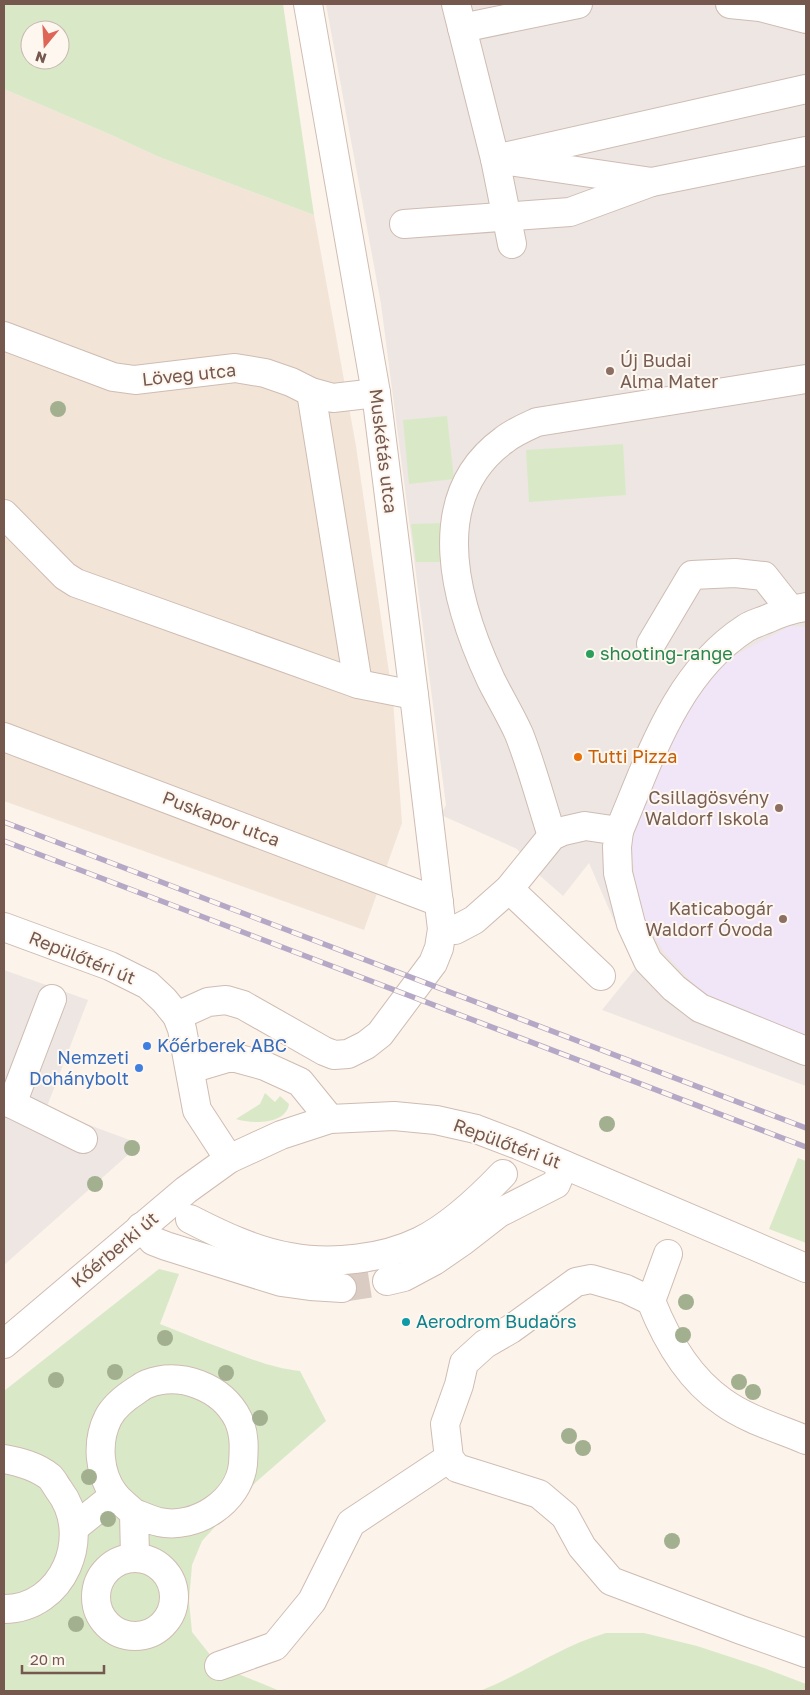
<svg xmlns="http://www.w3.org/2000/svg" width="810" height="1695" font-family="'Golos Text',sans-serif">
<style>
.residential{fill:#f3e4d8}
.industrial{fill:#ede6e2}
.education{fill:#f0e6f8}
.green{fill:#d9e9c8;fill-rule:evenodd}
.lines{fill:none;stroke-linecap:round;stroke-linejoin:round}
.minor-tunnel{stroke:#daccc3;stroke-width:28;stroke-dasharray:28 14;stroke-linecap:butt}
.minor-casing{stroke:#cfbcb2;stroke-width:30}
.minor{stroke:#fff;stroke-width:28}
.rail-casing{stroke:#b5a8c6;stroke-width:5.5}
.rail{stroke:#fef7f0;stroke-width:4;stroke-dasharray:11;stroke-linecap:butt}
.tree{fill:#a3b090}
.education-dot{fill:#8d6e63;stroke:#fef7f0;stroke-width:2}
.leisure-dot{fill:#2e9e5b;stroke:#fef7f0;stroke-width:2}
.food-dot{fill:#e8710a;stroke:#fef7f0;stroke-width:2}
.shop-dot{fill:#3f7fe0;stroke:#fef7f0;stroke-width:2}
.culture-dot{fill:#0f9aa8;stroke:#fef7f0;stroke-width:2}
.labels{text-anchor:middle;stroke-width:4;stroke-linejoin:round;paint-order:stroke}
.education-label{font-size:18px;fill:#785e54;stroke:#fef7f0;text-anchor:end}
.street-label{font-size:18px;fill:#75584e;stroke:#fef7f0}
.leisure-label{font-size:18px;fill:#27864d;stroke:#fef7f0;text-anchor:start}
.food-label{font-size:18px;fill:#c56008;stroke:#fef7f0;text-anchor:start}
.shop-label{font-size:18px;fill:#366cbe;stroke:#fef7f0;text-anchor:start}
.culture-label{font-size:18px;fill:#0d838f;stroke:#fef7f0;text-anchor:start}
</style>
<rect width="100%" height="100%" fill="#fcf3ea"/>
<path class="residential" d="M4 89 109 134 159 157 314 215 356 446 393 700 402 823 364 930 4 801Z"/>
<g class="industrial">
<path d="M326 4H806V1086L602 1010 635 969 589 863 563 896 538 874 517 849 441 815 446 805 381 304Z"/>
<path d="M4 970 88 1000 46 1109 135 1142 130 1153 4 1265Z"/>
</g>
<path class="education" d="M790 626 806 627V1040L720 1004 695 986 664 952 644 920 634 874 631 840 647 794 681 719 702 685 730 658Z"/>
<g class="green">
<path d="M4 4H283L314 215 159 157 109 134 4 89ZM30 30H60V60H30Z"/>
<path d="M447 416 454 479 409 484 403 420Z"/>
<path d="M623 444 626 495 529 502 526 450Z"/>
<path d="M443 523 447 562H416L411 524Z"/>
<path d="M265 1093 275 1102 280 1096 289 1104C286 1125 252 1124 236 1119L260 1104Z"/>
<path d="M798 1158 806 1161V1243L769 1229Z"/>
<path d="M159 1269 179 1274 160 1324C187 1335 213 1345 240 1355 259 1362 279 1369 300 1371L326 1421 256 1482 202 1541 192 1565 189 1601 192 1632 219 1666 280 1691H4V1391Z"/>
<path d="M606 1633H644L697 1646 764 1668 806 1684V1691H480C523 1674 561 1646 606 1633Z"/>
</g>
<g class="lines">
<path class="minor-tunnel" d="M342 1288 387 1281"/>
<g class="minor-casing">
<g id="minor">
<path d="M456 4 495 159 806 89"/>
<path d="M730 4 760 7 806 19"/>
<path d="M462 28 578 4"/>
<path d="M404 224 570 212 649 183"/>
<path d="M512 244 495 159 652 182 806 151"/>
<path d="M4 336 113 377 135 380 235 368 265 373 291 382 311 392 333 398 376 393"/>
<path d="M311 392 358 684"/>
<path d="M4 514 65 576 76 583 358 684 414 695"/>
<path d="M651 644 692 575 735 573 764 576 790 609"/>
<path d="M4 737 439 902"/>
<path d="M619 831C650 758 676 673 746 628 752 624 760 622 767 619 780 613 792 609 806 607"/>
<path d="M552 836C541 802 532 767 519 734 511 716 500 698 491 680 456 605 424 498 504 440 514 432 526 427 537 422L806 379"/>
<path d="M509 889 601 976"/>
<path d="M4 927 110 966 148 985 164 1000 177 1016 182 1029 197 1110 229 1159"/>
<path d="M442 929 455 930 474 920 509 889 552 836 563 831 585 826 619 831 617 847 618 873 631 924 648 961 674 988 700 1008 806 1051"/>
<path d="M177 1016 208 1002 226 1000 243 1005 324 1051 334 1055 348 1054 366 1045 380 1034 433 963 439 948 442 929 414 695 376 393 308 4"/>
<path d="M190 1069 227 1058H236L265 1066 300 1082 330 1119"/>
<path d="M4 1100 83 1139"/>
<path d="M12 1104 52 999"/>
<path d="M190 1219C221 1235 255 1251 290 1257 331 1265 383 1259 420 1241 449 1227 481 1197 503 1174"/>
<path d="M141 1227 153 1241 166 1246 281 1282 310 1286 342 1288"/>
<path d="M387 1281 404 1277 434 1261 463 1241 499 1213 556 1184 564 1165"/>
<path d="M651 1301 668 1254"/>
<path d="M4 1344 186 1190 229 1159 281 1135 330 1119 394 1116 436 1120 476 1129 518 1145 806 1268"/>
<path d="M806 1440C780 1429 746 1419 723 1402 688 1378 666 1339 651 1301L626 1289 591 1279 576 1282 511 1329 485 1344 464 1363 459 1385 445 1424 449 1458 457 1468 539 1494 565 1516 582 1547 611 1581 741 1630 806 1653"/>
<path d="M4 1459C20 1462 36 1466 50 1477 53 1480 56 1486 59 1490 94 1536 63 1609 4 1609"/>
<path d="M134 1513C142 1516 151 1520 159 1522 195 1530 239 1502 243 1464 244 1449 245 1434 238 1419 222 1387 180 1371 147 1384 144 1385 140 1388 137 1390 126 1397 114 1406 108 1418 96 1442 99 1474 114 1494 119 1501 128 1507 134 1513L135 1557"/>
<path d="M75 1527 115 1495"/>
<circle cx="135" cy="1597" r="39"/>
<path d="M219 1666 275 1646 312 1601 351 1523 449 1458"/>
</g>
</g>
<use href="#minor" class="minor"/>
<g class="rail-casing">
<g id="rail">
<path d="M4 822 806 1128"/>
<path d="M4 841 806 1147"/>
</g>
</g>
<use href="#rail" class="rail"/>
</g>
<g class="tree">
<circle cx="58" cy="409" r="8"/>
<circle cx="607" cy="1124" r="8"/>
<circle cx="132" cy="1148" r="8"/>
<circle cx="95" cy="1184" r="8"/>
<circle cx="686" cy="1302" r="8"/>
<circle cx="683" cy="1335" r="8"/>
<circle cx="165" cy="1338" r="8"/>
<circle cx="115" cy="1372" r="8"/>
<circle cx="226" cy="1373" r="8"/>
<circle cx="56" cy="1380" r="8"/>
<circle cx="739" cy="1382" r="8"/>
<circle cx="753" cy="1392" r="8"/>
<circle cx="260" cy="1418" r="8"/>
<circle cx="569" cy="1436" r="8"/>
<circle cx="583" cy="1448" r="8"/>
<circle cx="89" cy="1477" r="8"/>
<circle cx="108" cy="1519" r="8"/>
<circle cx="672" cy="1541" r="8"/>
<circle cx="76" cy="1624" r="8"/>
</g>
<g class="education-dot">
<circle cx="610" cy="371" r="5"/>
<circle cx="779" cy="808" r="5"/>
<circle cx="783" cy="919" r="5"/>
</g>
<circle class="leisure-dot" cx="590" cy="654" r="5"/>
<circle class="food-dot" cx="578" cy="757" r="5"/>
<g class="shop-dot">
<circle cx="147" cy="1046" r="5"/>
<circle cx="139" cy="1068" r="5"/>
</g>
<circle class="culture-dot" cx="406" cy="1322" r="5"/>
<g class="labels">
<g class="education-label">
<text x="620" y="367" text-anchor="start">Új Budai<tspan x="620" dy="21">Alma Mater</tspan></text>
<text x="769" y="804">Csillagösvény<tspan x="769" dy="21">Waldorf Iskola</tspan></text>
<text x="773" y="915">Katicabogár<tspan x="773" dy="21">Waldorf Óvoda</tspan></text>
</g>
<g class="street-label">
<text transform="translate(189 375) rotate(-6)" y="6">Löveg utca</text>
<text transform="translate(383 451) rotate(83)" y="6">Muskétás utca</text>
<text transform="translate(221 819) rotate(21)" y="6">Puskapor utca</text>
<text transform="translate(82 958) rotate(22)" y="6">Repülőtéri út</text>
<text transform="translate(507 1144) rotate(20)" y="6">Repülőtéri út</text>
<text transform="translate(115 1250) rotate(-40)" y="6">Kőérberki út</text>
</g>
<g class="leisure-label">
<text x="600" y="660">shooting-range</text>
</g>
<g class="food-label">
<text x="588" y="763">Tutti Pizza</text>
</g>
<g class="shop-label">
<text x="157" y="1052">Kőérberek ABC</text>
<text x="129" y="1064" text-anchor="end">Nemzeti<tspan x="129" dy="21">Dohánybolt</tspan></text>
</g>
<g class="culture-label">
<text x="416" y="1328">Aerodrom Budaörs</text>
</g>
</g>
<rect width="810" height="1695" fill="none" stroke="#75584e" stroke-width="10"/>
<g transform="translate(45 45) rotate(198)"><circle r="24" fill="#fef7f0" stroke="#c7b7af"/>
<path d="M0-4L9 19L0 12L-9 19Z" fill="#de6656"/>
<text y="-8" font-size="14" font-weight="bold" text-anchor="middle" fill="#75584e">N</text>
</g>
<path d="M22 1665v8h82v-8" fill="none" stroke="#75584e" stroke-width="2.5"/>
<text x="30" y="1665" font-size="15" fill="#75584e" stroke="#fef7f0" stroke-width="4" paint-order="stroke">20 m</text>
</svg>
